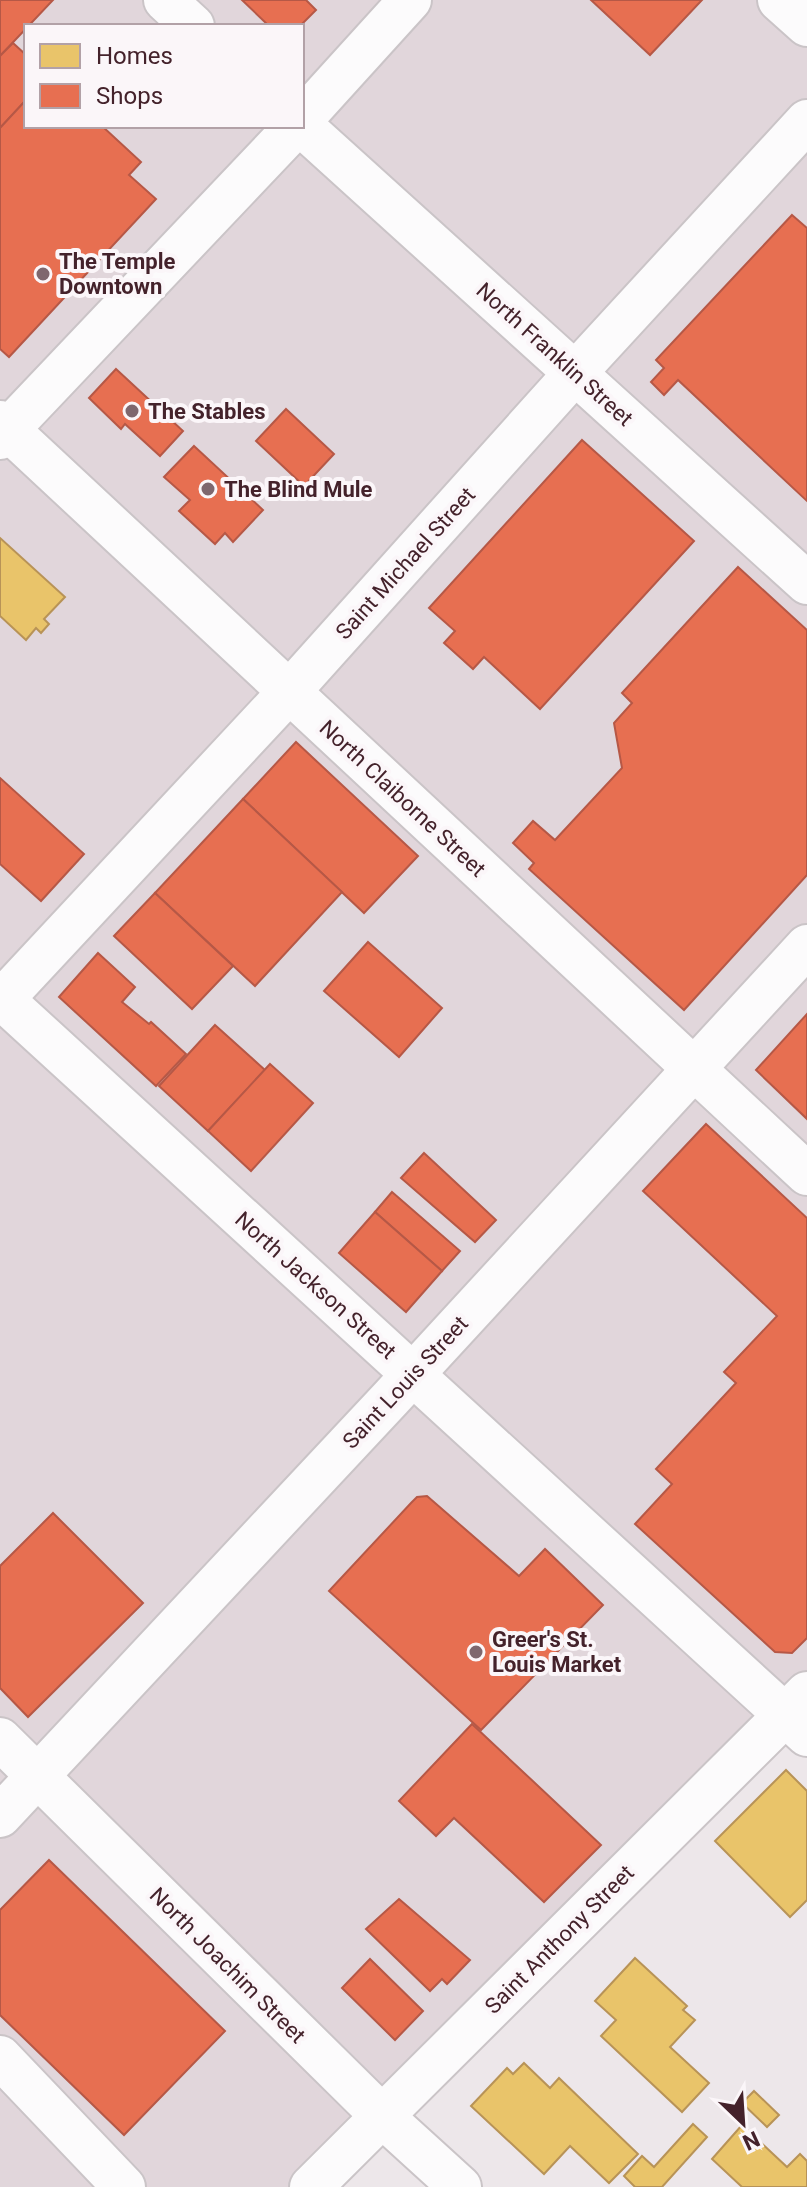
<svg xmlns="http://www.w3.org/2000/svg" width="807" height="2187" font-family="Roboto,sans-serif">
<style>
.built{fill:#e1d6db;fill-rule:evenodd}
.homes{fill:#e9c46a;stroke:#b89357;stroke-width:2}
.shops{fill:#e76f51;stroke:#b65846;stroke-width:2}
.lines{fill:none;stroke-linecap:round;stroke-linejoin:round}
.minor-casing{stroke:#cac4c7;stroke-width:46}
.minor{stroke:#fcfbfc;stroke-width:42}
.poi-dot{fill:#7f676e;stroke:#fbf6f9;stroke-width:3}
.labels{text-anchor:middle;stroke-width:8;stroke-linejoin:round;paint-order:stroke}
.poi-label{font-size:22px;font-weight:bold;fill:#44222b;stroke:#fbf6f9;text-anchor:start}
.street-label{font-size:22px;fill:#44222b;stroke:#fbf6f9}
</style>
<rect width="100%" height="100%" fill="#ede7ea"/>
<path class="built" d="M0 0H807V1716L337 2187H0ZM26 26H302V126H26Z"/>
<g class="homes">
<path d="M0 538 65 597 44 619 49 624 41 633 36 628 26 640 0 616Z"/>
<path d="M786 1770 807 1791V1900L790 1917 715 1841Z"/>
<path d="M635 1958 687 2006 683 2010 695 2020 670 2047 709 2083 682 2112 601 2036 616 2020 595 2001Z"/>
<path d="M524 2063 550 2088 559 2078 638 2154 609 2183 570 2146 544 2174 471 2106 507 2068 513 2074Z"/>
<path d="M754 2091 779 2115 767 2127 742 2103Z"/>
<path d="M693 2124 707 2137 662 2187H635L624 2176 642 2156 654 2167Z"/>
<path d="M742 2125 787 2167 800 2154 807 2161V2187H742L712 2159Z"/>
</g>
<g class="shops">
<path d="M0 0H53L0 56Z"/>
<path d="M242 0H306L316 10 300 26H269Z"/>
<path d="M591 0H702L650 55Z"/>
<path d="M13 43 26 55V100L0 128V56Z"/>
<path d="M26 100V126H102L141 162 129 175 156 199 9 357 0 349V128Z"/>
<path d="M792 215 807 228V501L678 380 664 395 651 382 664 368 656 360Z"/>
<path d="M116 369 183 431 160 456 125 424 121 429 89 398Z"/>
<path d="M286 409 334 454 304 486 256 441Z"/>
<path d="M582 440 694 541 540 709 484 657 473 669 444 643 455 631 429 608Z"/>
<path d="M194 446 263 510 233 542 225 533 215 544 179 511 190 500 164 477Z"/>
<path d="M738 567 807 630V875L684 1010 529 869 534 863 513 843 533 821 555 840 622 768 614 723 632 703 622 693Z"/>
<path d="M296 742 418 856 364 913 243 799Z"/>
<path d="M0 778 84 854 41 901 0 864Z"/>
<path d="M243 799 342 892 255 986 155 893Z"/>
<path d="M155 893 233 966 192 1009 114 936Z"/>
<path d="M368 942 442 1008 399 1057 324 991Z"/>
<path d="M98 953 135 987 122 1002 149 1024 151 1022 186 1054 156 1086 59 997Z"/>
<path d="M807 1014V1119L756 1070Z"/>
<path d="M215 1025 265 1070 208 1131 159 1086Z"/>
<path d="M270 1064 313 1103 251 1171 208 1131Z"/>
<path d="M706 1124 807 1218V1638L792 1653 775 1652 635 1524 672 1484 656 1469 736 1383 724 1372 777 1316 643 1191Z"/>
<path d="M424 1153 496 1220 475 1242 401 1178Z"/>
<path d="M392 1192 460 1251 442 1271 375 1212Z"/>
<path d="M375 1212 442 1271 406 1312 339 1253Z"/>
<path d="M427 1496 519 1576 545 1549 603 1605 481 1730 329 1591 411 1503 417 1497Z"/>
<path d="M53 1513 143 1603 28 1717 0 1688V1566Z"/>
<path d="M472 1724 601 1845 544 1902 454 1818 436 1836 399 1801Z"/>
<path d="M49 1860 225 2031 124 2135 0 2015V1910Z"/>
<path d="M399 1899 470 1960 447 1984 442 1979 430 1991 366 1929Z"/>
<path d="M370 1959 423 2011 395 2040 342 1988Z"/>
</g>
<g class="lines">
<g class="minor-casing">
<g id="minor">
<path d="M165 0 193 26"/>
<path d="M779 0 807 25"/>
<path d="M302 119 410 0"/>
<path d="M302 126 807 583"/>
<path d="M0 422 807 1174"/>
<path d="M0 438 296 126"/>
<path d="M0 997 807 1735"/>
<path d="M0 1002 289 692 576 372 807 121"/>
<path d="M0 1739 382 2116 460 2187"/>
<path d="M0 1816 391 1398 807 946"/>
<path d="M0 2057 124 2187"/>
<path d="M311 2187 807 1693"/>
</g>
</g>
<use href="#minor" class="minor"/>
</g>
<g class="poi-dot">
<circle cx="43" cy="274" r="8"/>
<circle cx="132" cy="411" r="8"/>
<circle cx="208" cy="489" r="8"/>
<circle cx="476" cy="1652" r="8"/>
</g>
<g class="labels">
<g class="poi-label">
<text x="59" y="269">The Temple<tspan x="59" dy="25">Downtown</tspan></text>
<text x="148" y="419">The Stables</text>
<text x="224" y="497">The Blind Mule</text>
<text x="492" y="1647">Greer's St.<tspan x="492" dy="25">Louis Market</tspan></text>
</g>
<g class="street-label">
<text transform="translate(555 354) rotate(42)" y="8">North Franklin Street</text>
<text transform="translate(405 563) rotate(-48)" y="8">Saint Michael Street</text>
<text transform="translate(403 798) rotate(43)" y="8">North Claiborne Street</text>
<text transform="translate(316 1285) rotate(42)" y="8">North Jackson Street</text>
<text transform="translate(405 1382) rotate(-47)" y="8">Saint Louis Street</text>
<text transform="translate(559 1939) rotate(-45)" y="8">Saint Anthony Street</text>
<text transform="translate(228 1965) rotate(45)" y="8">North Joachim Street</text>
</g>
</g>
<rect x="24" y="24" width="280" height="104" fill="#fbf6f9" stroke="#b2a1a7" stroke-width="2"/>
<rect x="40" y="44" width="40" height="24" fill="#e9c46a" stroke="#b2a1a7" stroke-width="2"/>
<text x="96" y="64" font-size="24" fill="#44222b">Homes</text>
<rect x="40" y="84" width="40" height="24" fill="#e76f51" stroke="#b2a1a7" stroke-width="2"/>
<text x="96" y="104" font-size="24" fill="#44222b">Shops</text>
<g transform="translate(743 2123) rotate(155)" stroke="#fbf6f9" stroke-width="6" paint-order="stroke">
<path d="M0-6L14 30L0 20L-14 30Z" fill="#44222b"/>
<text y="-12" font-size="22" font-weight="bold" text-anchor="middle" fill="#44222b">N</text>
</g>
</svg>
